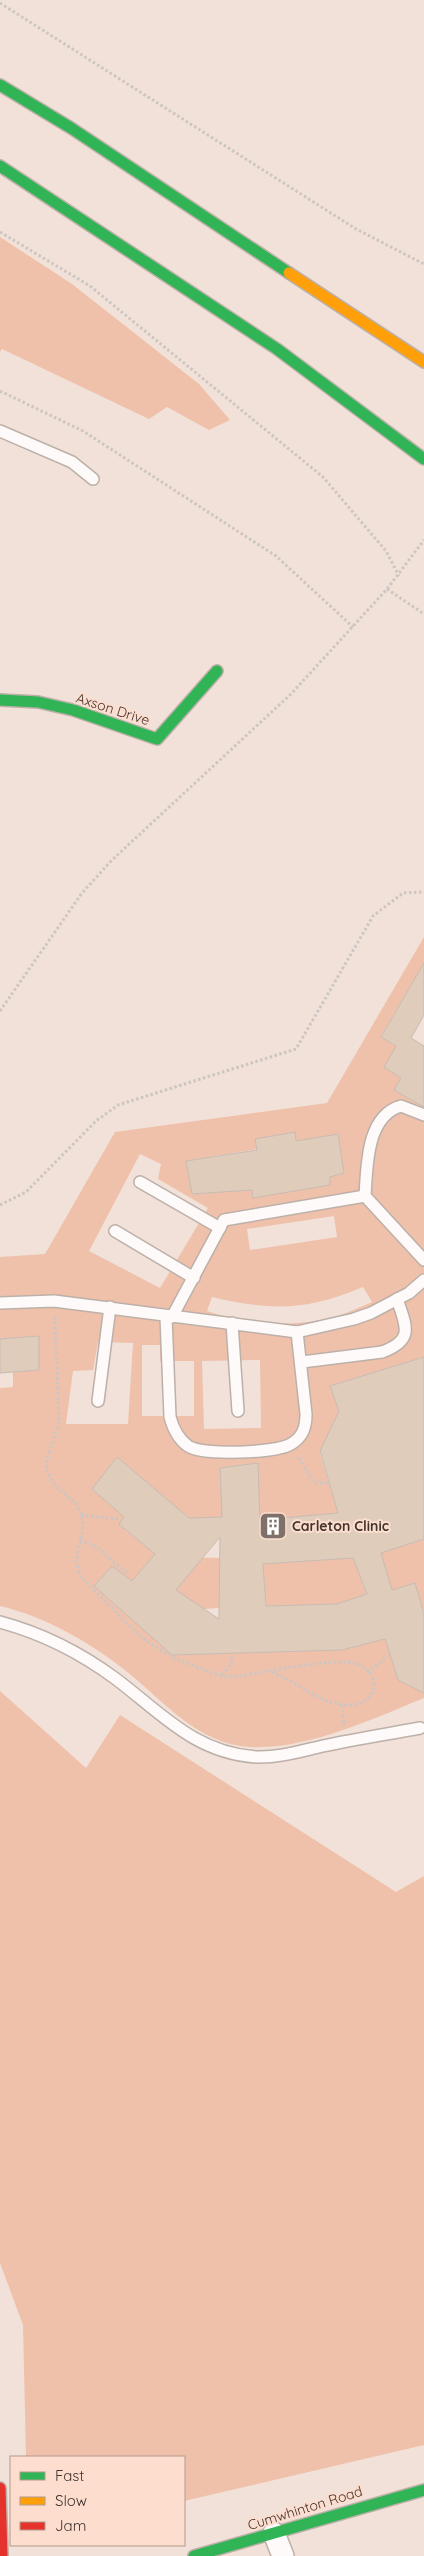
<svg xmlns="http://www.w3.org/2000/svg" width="424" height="2556" font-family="Quicksand,sans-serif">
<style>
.green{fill:#efc1ab;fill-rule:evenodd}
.building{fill:#dfccba;stroke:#c7bbb3;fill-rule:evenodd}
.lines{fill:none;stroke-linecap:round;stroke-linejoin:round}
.lane-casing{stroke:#bdb0a9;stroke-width:14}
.street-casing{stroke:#bdb0a9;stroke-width:24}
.fast-casing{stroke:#bdb0a9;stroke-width:14}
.slow-casing{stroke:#bdb0a9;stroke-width:14}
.jam-casing{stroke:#bdb0a9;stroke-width:14}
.path{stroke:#ccc6c3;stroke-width:3;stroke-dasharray:2.5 2.5;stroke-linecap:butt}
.lane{stroke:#fdfaf9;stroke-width:11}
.street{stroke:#fdfaf9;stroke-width:21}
.fast{stroke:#30b455;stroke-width:11}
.slow{stroke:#ff9f0a;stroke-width:11}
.jam{stroke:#e5322d;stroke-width:11}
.labels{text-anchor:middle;stroke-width:4;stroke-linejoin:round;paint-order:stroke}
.street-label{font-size:14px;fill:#41352f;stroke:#fdddce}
.poi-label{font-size:14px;font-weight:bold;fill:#41352f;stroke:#fdddce;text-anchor:start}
</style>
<rect width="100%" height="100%" fill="#f2e1d8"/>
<g class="green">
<path d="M0 237 72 284 199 384 230 420 209 430 167 407 149 419 2 349 0 352Z"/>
<path d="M424 937V972L420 970 381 1036 396 1046 384 1067 401 1078 394 1090 424 1107V1357L330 1386 343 1423 368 1436 334 1421 328 1435 344 1446 320 1454 338 1513 260 1520 258 1463 220 1468 222 1517 189 1518 117 1457 92 1489 124 1517 120 1525 133 1536 138 1529 160 1548 132 1581 112 1566 94 1586 172 1655 342 1650 385 1639 398 1680 424 1693V1698C373 1719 306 1750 250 1747 195 1744 162 1698 121 1667 86 1640 43 1616 0 1606V1388L13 1387V1372L38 1370 39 1336 0 1339V1257L45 1254 115 1132 327 1103ZM294 1132 296 1141 338 1134 344 1173 330 1177 329 1185 253 1198 252 1190 192 1194 186 1161 257 1149 255 1139ZM140 1154 161 1164 158 1179 208 1208 160 1288 89 1251ZM334 1216 337 1237 250 1250 247 1229ZM363 1287 372 1302C356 1309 339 1317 321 1320 286 1327 241 1323 207 1311L212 1297C272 1311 306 1311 363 1287ZM98 1342 133 1343 128 1424H66L73 1371 93 1370ZM142 1345H160V1361H194V1416H142ZM260 1360 261 1428 204 1429 202 1361Z"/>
<path d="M424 1539V1609H423L415 1583 392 1590 378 1545 412 1543Z"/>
<path d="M186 1557 220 1558 219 1608 188 1610 176 1590Z"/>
<path d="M353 1558 367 1594 337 1604 266 1606 263 1564Z"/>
<path d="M0 1691 86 1768 120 1715 396 1892 424 1876V2445L184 2501V2457H26L23 2325 0 2263Z"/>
</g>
<g class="building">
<path d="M424 963V1015L411 1038 424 1046V1107L394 1090 401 1078 384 1067 396 1046 381 1037Z"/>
<path d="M295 1132 296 1141 338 1134 344 1173 330 1177V1185L253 1198 252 1190 192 1194 186 1161 257 1150 255 1139Z"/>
<path d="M39 1336V1370L0 1373V1339Z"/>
<path d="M424 1357V1539L381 1553 392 1590 415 1583 424 1613V1693L398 1680 385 1639 342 1650 172 1655 94 1586 112 1566 132 1581 155 1554 119 1524 124 1517 92 1489 117 1457 189 1518 222 1517 220 1468 258 1463 260 1520 338 1513 320 1451 339 1411 330 1386ZM220 1537 219 1619 176 1590ZM353 1558 367 1594 337 1604 266 1606 263 1564Z"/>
</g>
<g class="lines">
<g class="lane-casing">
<g id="lane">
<path d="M0 431 72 462 93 479"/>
<path d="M424 1115 401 1106C366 1116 367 1167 365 1196L424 1260"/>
<path d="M140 1182 220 1228"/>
<path d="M115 1231 194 1278"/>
<path d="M0 1303 54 1301 297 1332 354 1319 371 1313 409 1293 424 1280"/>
<path d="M166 1317 170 1417C173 1428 178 1439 188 1446 203 1456 276 1453 291 1444 303 1437 306 1427 306 1414L297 1332"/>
<path d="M172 1317 224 1220 365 1196"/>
<path d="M232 1323 238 1411"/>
<path d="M302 1362 382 1352C415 1340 406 1326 397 1299"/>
<path d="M98 1401 110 1307"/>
<path d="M0 1622C41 1633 81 1653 116 1679 161 1713 195 1753 256 1757 278 1758 301 1751 323 1746 356 1739 388 1734 420 1728"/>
</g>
</g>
<g class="street-casing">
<path id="street" d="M274 2533 283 2556"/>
</g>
<g class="fast-casing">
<g id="fast">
<path d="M0 85 71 128 289 273"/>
<path d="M0 166 277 349 424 459"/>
<path d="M0 700 38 702 73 710 157 739 217 671"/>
<path d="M194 2556 424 2490"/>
</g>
</g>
<g class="slow-casing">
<path id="slow" d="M289 273 424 362"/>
</g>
<g class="jam-casing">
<path id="jam" d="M0 2488 2 2556"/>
</g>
<g class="path">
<path d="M0 3 356 229 424 264"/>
<path d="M0 232 90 286 323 477 386 551 399 576"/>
<path d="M0 391 83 431 276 556 353 627"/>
<path d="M387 589 424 614"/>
<path d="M0 1011 82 893 112 860 291 694 387 589 424 540"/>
<path d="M0 1205 26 1192 96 1121 118 1105 296 1049 373 916 403 893 424 892"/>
<path d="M55 1317 59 1422 47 1459 46 1469 55 1486 76 1503 82 1517 83 1529 76 1561 80 1576 141 1637 157 1648 176 1659 218 1675 232 1677C258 1674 336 1656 357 1664 383 1673 379 1707 345 1705 322 1704 294 1681 272 1672"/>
<path d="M299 1458 314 1483H328"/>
<path d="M81 1515 118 1519"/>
<path d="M80 1540 97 1547 127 1573"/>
<path d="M368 1673 387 1656"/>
<path d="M222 1675 231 1664 232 1654"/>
<path d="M342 1705 344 1726"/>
</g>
<use href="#lane" class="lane"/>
<use href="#street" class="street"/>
<use href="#fast" class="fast"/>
<use href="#slow" class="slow"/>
<use href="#jam" class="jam"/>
</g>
<defs>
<g id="building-square" transform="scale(1.4375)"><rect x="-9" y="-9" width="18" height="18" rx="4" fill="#7f716a" stroke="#fdddce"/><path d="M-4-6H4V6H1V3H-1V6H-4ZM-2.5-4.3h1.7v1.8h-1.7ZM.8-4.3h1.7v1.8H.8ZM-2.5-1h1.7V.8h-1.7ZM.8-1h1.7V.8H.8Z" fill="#fff"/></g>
</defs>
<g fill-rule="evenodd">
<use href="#building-square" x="273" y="1526"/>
</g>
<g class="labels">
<g class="street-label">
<text transform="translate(113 709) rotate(18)" y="5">Axson Drive</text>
<text transform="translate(305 2508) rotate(-17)" y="5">Cumwhinton Road</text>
</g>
<g class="poi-label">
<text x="292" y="1531">Carleton Clinic</text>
</g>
</g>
<rect x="10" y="2456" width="175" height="90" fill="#fdddce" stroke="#b29a8e"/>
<rect x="20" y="2472" width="25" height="8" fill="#30b455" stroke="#b29a8e"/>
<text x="55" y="2481" font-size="15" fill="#41352f">Fast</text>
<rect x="20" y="2497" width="25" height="8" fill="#ff9f0a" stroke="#b29a8e"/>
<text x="55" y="2506" font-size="15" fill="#41352f">Slow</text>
<rect x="20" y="2522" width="25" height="8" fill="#e5322d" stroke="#b29a8e"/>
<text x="55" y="2531" font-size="15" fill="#41352f">Jam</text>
</svg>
